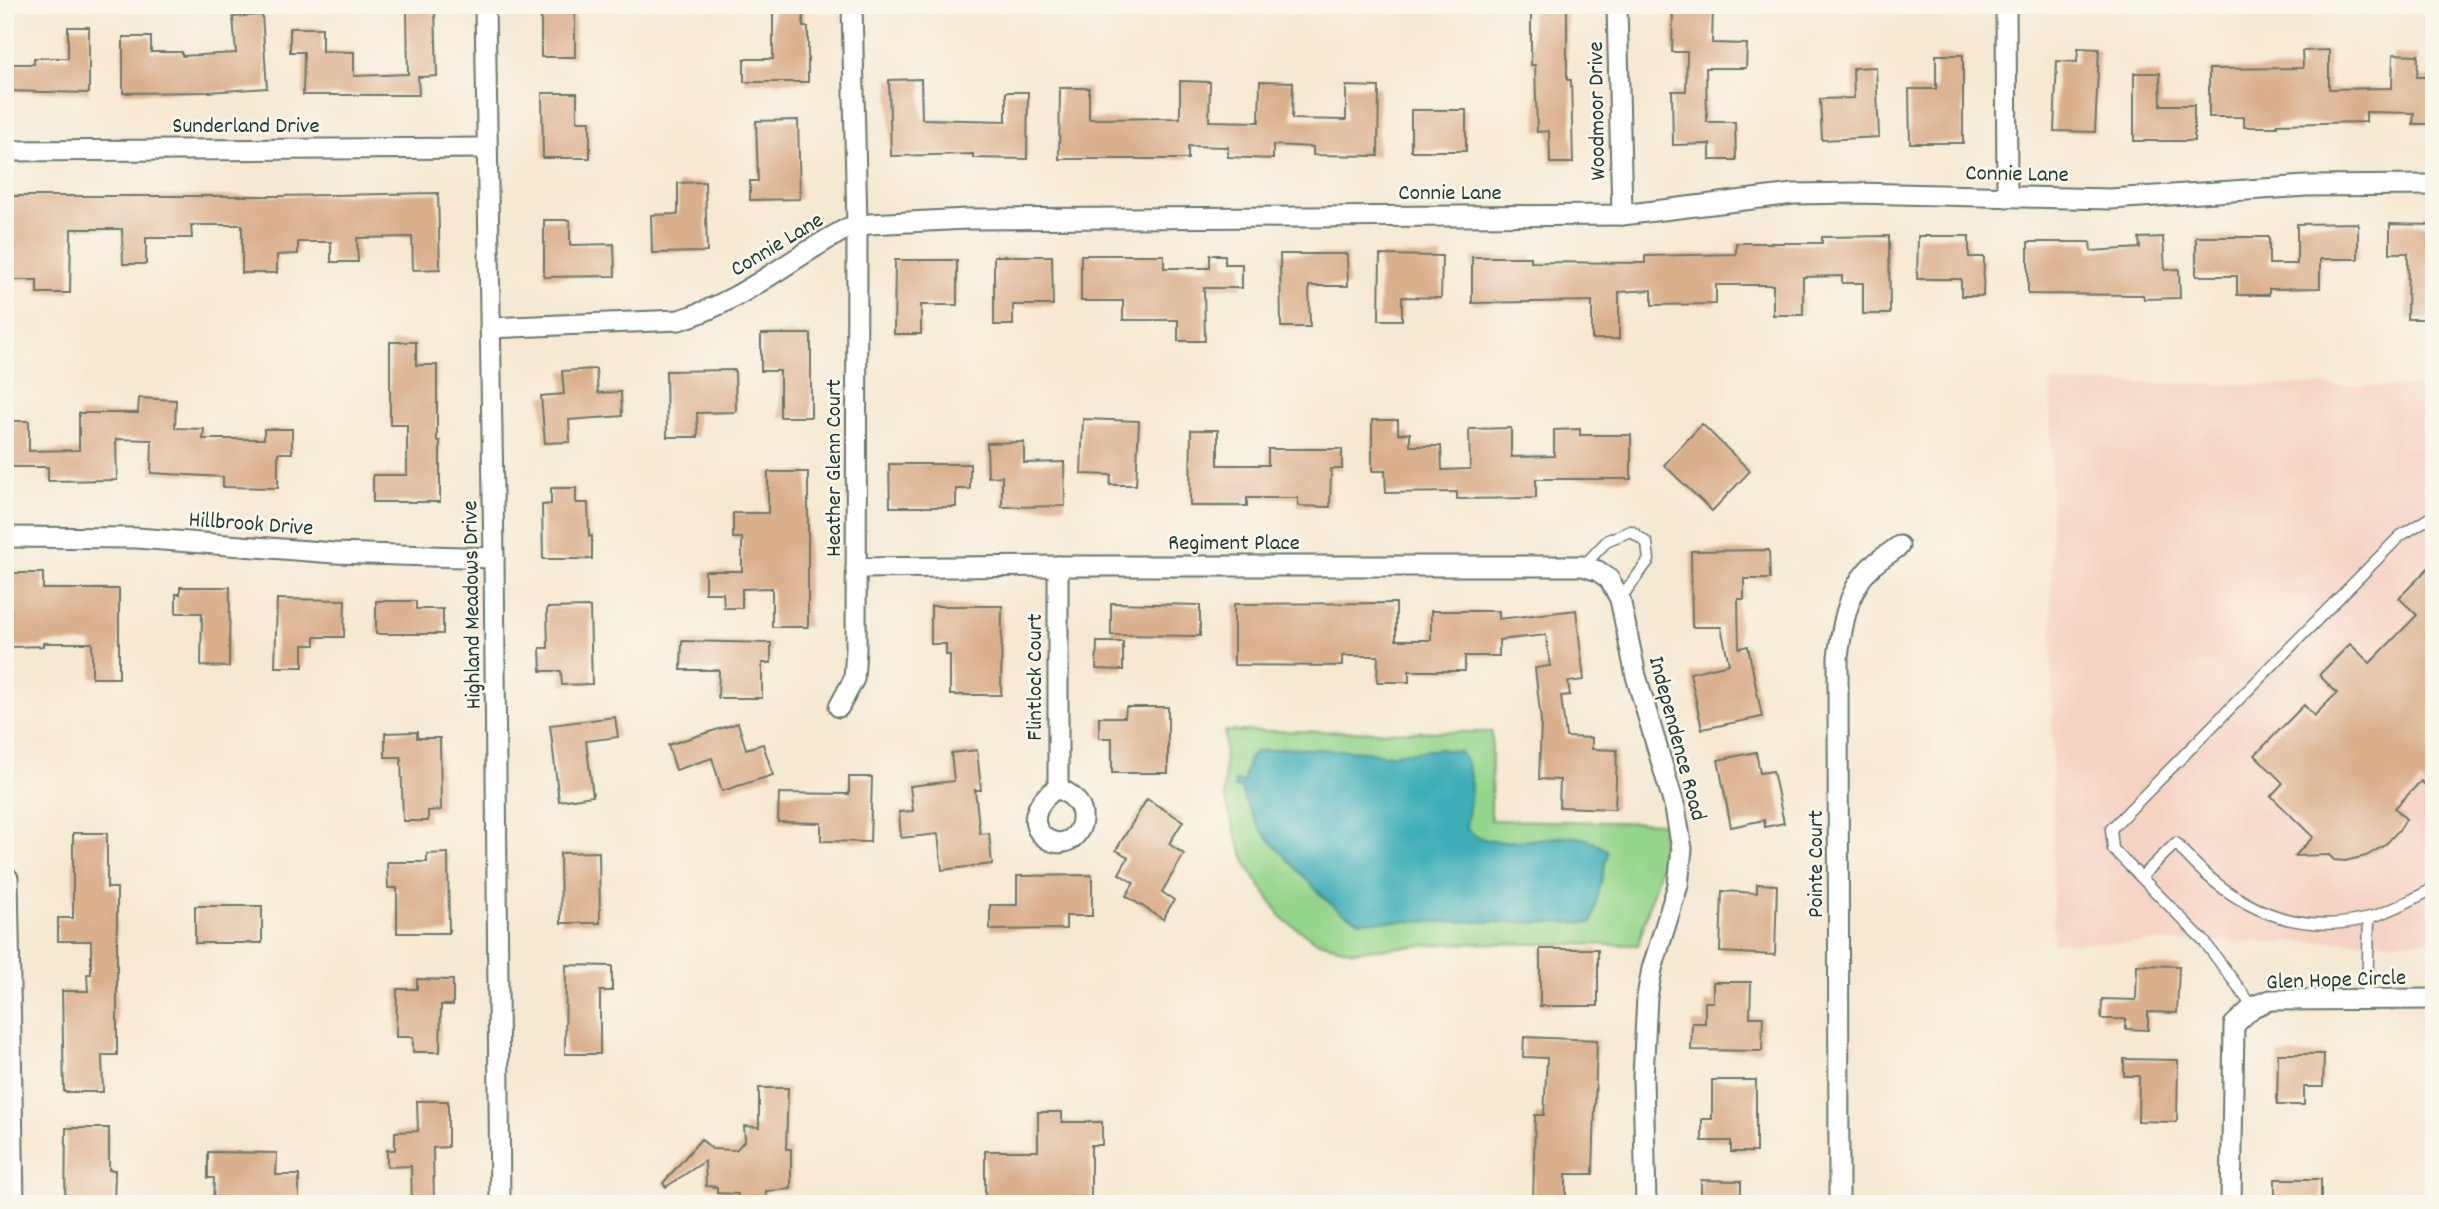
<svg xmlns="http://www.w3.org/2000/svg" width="2439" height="1209" font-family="Dekko,sans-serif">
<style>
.built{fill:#f5d3c2}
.green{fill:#96d68c;stroke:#5a8a60;stroke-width:2}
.water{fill:#3daeb7;stroke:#2e7676;stroke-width:2}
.building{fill:#daaf8c}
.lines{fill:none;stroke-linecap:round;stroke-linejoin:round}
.service-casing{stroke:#6a796c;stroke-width:13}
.minor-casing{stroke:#6a796c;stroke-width:23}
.service{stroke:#fff;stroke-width:10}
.minor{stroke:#fff;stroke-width:19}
.labels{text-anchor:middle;stroke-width:5;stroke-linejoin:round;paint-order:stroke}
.street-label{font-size:23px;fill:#1f3d34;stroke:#fbf7ec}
</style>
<rect width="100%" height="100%" fill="#fbf7ec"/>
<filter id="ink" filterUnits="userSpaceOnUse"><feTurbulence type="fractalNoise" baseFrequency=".0143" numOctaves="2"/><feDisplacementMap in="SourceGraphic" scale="14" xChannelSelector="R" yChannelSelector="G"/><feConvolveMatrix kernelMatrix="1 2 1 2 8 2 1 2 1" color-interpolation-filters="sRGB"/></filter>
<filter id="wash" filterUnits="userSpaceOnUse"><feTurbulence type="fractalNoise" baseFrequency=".00686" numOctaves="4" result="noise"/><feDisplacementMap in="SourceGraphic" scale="28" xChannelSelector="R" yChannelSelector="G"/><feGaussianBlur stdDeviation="1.57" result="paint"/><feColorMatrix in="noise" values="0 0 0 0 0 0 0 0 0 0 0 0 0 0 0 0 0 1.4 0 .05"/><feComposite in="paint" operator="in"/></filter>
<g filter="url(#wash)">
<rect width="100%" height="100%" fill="#f6e9d3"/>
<path class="built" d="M2051 382 2434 387V941L2053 943Z"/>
<path class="green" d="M1225 731 1492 732 1491 820 1663 823 1661 864 1638 945 1453 943 1353 951 1316 941 1283 919 1249 869 1237 839 1224 794Z"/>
<path class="water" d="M1287 748 1367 751 1383 755 1440 749 1460 752C1477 773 1470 802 1466 827 1484 856 1553 831 1583 838 1592 840 1600 846 1608 851L1592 923 1361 921 1341 912 1323 897 1278 849 1260 829 1243 797 1241 788H1235V781L1243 782 1249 759 1255 752Z"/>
<g id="blocks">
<g class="building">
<rect x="541" y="5" width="34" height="52"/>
<path d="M773 5H803V27H808V82H744V59H773Z"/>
<path d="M1531 5H1567V80H1571L1573 163H1550L1549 131 1537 132 1535 65H1531Z"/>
<path d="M1673 8 1713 9 1712 43 1747 44 1746 68H1706L1707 122H1735L1736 160H1710V144L1673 145 1672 91H1686L1687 52H1672Z"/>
<path d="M435 10 437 76 418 77 419 95H303L304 52H290V28H322V51L354 52V76L408 74 407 11Z"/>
<path d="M262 15 267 88 208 92 123 93V37H151V52H182V56L236 53 233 17Z"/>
<path d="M68 27H89V93L5 91V64H34V58H68Z"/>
<path d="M2078 48 2099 49 2095 132 2054 131 2057 61 2077 62Z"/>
<path d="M2329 50V89L2392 88 2393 54 2418 55 2417 77H2434V124H2413L2414 113 2366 112V122L2277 124V127H2244V117H2209V69L2303 68 2302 51Z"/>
<path d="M1936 55H1963V143H1910L1909 89H1936Z"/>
<path d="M1876 67 1879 137 1822 140 1820 99 1854 98 1853 68Z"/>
<path d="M2134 73H2160L2161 105H2194V141H2134Z"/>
<path d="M921 79 922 119 1006 121V92H1028L1027 159 973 158V154L891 156 889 80Z"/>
<path d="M1180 81 1210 82 1209 121 1259 122 1260 81 1293 82 1292 119 1346 120V86L1379 87 1378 156 1313 155V147L1273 145V159L1228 157V147L1188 146V159H1059L1060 88H1089V119L1180 118Z"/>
<path d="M542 93H577V121H590V158H543Z"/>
<rect x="1411" y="110" width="55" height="41"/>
<path d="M798 120 800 199 750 200V181H758L756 121Z"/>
<path d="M705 182 707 252 652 253 651 215 678 214V183Z"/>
<path d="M438 193 440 269 413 270 412 237 357 238 358 262H331V242H298V254L277 255V273H242V225H191L192 238H146V264H123L122 229H71L70 293H37V280H5V196H277Z"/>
<path d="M544 220H570V245L614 244 615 276 544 277Z"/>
<path d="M2358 223V259H2320V288L2269 289V295H2237V276H2196V237H2269V264H2297V224Z"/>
<path d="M2390 224 2434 225V319H2407L2408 253H2390Z"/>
<path d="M1889 236 1890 314H1863V283H1842V276L1803 277V315H1773V285H1716V304L1652 305V290L1619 292V339H1592V301L1472 303V257H1531V262L1645 263V256L1736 254V243H1822V237Z"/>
<path d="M1918 236H1969V257H1984L1983 296H1961V279H1917Z"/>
<path d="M2163 237 2165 270 2179 269 2180 298 2144 299 2143 295 2028 294V242H2090L2091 251 2140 248 2139 238Z"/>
<path d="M1280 254H1347L1348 286H1309L1310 327H1281Z"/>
<path d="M1081 255H1164V268H1210V255H1225V264H1242V288H1204L1205 341H1178V320H1123V301H1081Z"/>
<path d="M1380 255 1442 256 1441 298 1402 297V320H1379Z"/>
<path d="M994 256H1052L1053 305H1013V325H994Z"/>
<path d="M895 260H957V305H921V334H894Z"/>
<path d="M761 334H811V417H780V371H761Z"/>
<path d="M390 342H416V365H437V441H440V502H373V475H407V425H390Z"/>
<path d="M596 369 598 393 621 392 622 416 569 420 570 442 545 443 541 396 564 394 562 371Z"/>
<path d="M735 370 736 412 697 413 698 437H667L666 371Z"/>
<path d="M139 398 176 400 175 428 204 429 203 439H264V429H292V453H278V488L223 487V477L151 473 152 440 116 439 117 480 48 481V467H5V421H29V451L79 450V413H138Z"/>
<path d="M1083 419 1139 421 1136 485H1110L1111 475 1081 474Z"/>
<path d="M1372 420H1398V434L1410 433V446H1441L1442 470 1470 469 1469 429 1511 428V457L1554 456V430L1580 429V435H1631V479H1536V498L1457 499V492L1386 493 1385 471H1372Z"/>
<path d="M1702 424 1750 471 1712 511 1664 465Z"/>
<path d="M1191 430H1218V465H1268V449H1342V469H1331L1330 507 1298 506V498H1247V506H1190Z"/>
<path d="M1024 442V463L1064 462 1065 506 1002 507V476L988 477 987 443Z"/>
<path d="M889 464H970V489H956V507H890Z"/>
<path d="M768 472H808V627H772V588L742 589V608H724L723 593H705V571H742V538H733V513H768Z"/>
<path d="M551 488H576V503H588L589 537 592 536V559H543L542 505 551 504Z"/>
<path d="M1769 550 1770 579H1744V599H1738L1739 648 1748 646 1762 717 1702 729 1690 673 1729 664 1721 627H1692L1691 551Z"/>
<path d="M2434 562V794L2421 781 2395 808 2406 819 2400 829 2385 845 2366 856 2345 861 2334 860 2329 855 2295 856 2313 837 2271 796 2283 783 2255 755 2304 705 2314 716 2337 693 2319 675 2350 644 2370 663 2417 615 2399 598Z"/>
<path d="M5 573H43V589H119V678H92V643H43V646L11 647V612H5Z"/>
<path d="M180 587H230L229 667 201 666 202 613H176V594H180Z"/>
<path d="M277 599 345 600 344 637H315V645H303V667H275Z"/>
<path d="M376 601H416V609H443V634H376Z"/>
<path d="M1111 603 1200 605V636L1111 635Z"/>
<path d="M1396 603V640H1431V611H1499V619L1576 610 1584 680 1568 682 1570 695 1561 696 1566 737 1592 738V749L1617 750 1615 809 1559 807 1560 780 1539 779 1541 721 1535 668 1550 666 1546 635 1499 640V656H1465V671H1409V682H1377L1378 656H1342V666L1234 665V604Z"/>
<path d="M931 606H1002L1001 695H950V655H946V644H931Z"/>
<path d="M590 607 592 684 562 685 561 671H541L540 648H548L547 608Z"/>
<path d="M682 641 771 643V663H762V698H718L719 670H681Z"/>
<path d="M1097 642H1123V670L1096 669Z"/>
<path d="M1126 707H1168V773H1112V738H1099V717H1125Z"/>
<path d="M615 717 618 737 586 741 593 796 559 801 550 725Z"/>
<path d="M738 723 746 749 763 744 773 775 722 791 712 758 676 770 668 745Z"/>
<path d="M417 732V738H440L441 810 428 811V821H403L401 757H385V733Z"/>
<path d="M977 750 981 790H975L980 834 989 833 992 864 942 870 938 834 901 838 899 812 913 811 910 786 954 781 951 753Z"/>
<path d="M1756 752 1760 773 1773 771 1784 823 1765 827 1764 820 1731 827 1718 760Z"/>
<path d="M849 777H872L870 842 821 841V823L778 822 779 793 849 794Z"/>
<path d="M1147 799 1183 821 1169 844 1184 854 1162 892 1174 900 1163 919 1126 896 1134 883 1119 874 1128 857 1116 850Z"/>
<path d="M73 833H107V888H117V1055H102L103 1092H64L62 991H88L87 974H91V941H58V918H73Z"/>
<path d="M599 852 600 923H561L560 853Z"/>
<path d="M448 853 449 933H397V888H388L387 862H427V854Z"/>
<path d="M1092 875V916H1066V929L990 930V905H1017V876Z"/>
<path d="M1757 884 1777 885 1775 955 1720 952 1722 891 1757 893Z"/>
<rect x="195" y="906" width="67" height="37"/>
<rect x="1540" y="949" width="58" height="57"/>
<path d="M566 965 612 966V991H600V1054H565Z"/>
<path d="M2137 965 2179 966 2177 1013 2148 1012V1030L2126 1029V1019H2101L2102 999 2136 1000Z"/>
<path d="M417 979 453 980V1005H441L440 1052H413V1037H396L397 989H417Z"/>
<path d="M1713 982H1751L1750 1017H1763L1762 1051 1691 1050 1692 1023H1705V1002H1713Z"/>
<path d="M1524 1037 1597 1040 1593 1174H1566V1204H1533L1535 1115H1544L1547 1058 1523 1057Z"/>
<path d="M2278 1054H2324L2323 1087H2304V1105H2277Z"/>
<path d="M2124 1059 2178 1060 2177 1122 2138 1121 2139 1076H2124Z"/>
<path d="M1712 1080H1756V1152H1731V1141H1702V1119H1712Z"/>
<path d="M759 1088H788L786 1149H791V1189L766 1191V1203H737L738 1194 717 1193V1187L706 1186 705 1161 666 1187 663 1183 701 1139 712 1149 736 1150 745 1140 744 1126 759 1127Z"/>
<path d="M417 1101H448V1147L433 1148 434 1204H412L411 1166 387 1167V1150H395V1132L418 1131Z"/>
<path d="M1038 1112H1062V1122H1102V1145H1091V1204H985V1151H1038Z"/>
<path d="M66 1128H109V1170H115L114 1204H65Z"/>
<path d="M208 1152 277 1153 276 1175H299V1199H293V1204H213L214 1178H208Z"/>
<path d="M2275 1179H2321V1204H2286V1200H2275Z"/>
<path d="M1701 1180 1741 1181V1204H1701Z"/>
</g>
</g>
</g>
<g filter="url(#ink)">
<use href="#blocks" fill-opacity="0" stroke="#6a796c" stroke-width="2"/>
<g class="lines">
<g class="service-casing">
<g id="service">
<path d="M1583 566 1608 540 1631 531 1647 543 1649 560 1620 599"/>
<path d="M2141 877 2176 843C2222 899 2285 936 2360 920 2386 914 2410 901 2434 888"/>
<path d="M2367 1000 2369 917"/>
<path d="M2253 1007 2204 941 2113 849 2111 829 2400 536 2434 515"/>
</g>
</g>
<g class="minor-casing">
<g id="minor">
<path d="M485 5 494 558 500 1204"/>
<path d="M1617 5 1622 215"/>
<path d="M2006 5 2007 197"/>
<path d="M5 151 487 148"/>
<path d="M490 328 679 320C741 303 791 257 848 228L869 224 967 219 1622 215 1793 194 1856 193 2110 199 2306 186 2434 185"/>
<path d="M5 537 137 538 334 553 494 558"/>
<path d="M1058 566V788"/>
<path d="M856 568 1058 566H1583L1598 571 1609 579 1620 599 1636 676 1675 808 1682 849 1678 885 1652 969 1647 997 1643 1077 1646 1204"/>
<path d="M839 707 854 679 856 649 857 226 852 5"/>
<path d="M1058 788C1069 793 1080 800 1082 814 1084 837 1061 852 1043 836 1025 820 1042 796 1058 788Z"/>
<path d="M8 878 14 1204"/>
<path d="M1839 1204 1838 657C1842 627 1847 593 1868 570 1876 561 1889 554 1899 546"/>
<path d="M2231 1204 2234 1025 2253 1007 2270 1000 2434 999"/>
</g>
</g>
<use href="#service" class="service"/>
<use href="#minor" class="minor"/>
</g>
</g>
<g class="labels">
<g class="street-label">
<text transform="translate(1595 111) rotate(-91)" y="8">Woodmoor Drive</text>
<text x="246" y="132">Sunderland Drive</text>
<text transform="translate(2017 172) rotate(1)" y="8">Connie Lane</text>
<text x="1450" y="199">Connie Lane</text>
<text transform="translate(776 243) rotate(-31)" y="8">Connie Lane</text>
<text transform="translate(832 468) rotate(-90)" y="8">Heather Glenn Court</text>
<text transform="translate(251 522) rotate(4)" y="8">Hillbrook Drive</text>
<text x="1234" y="549">Regiment Place</text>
<text transform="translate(470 605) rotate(-91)" y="8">Highland Meadows Drive</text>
<text transform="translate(1033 677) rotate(-90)" y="8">Flintlock Court</text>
<text transform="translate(1679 738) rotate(75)" y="8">Independence Road</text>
<text transform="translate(1814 864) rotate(-90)" y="8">Pointe Court</text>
<text transform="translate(2336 978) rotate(-2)" y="8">Glen Hope Circle</text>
</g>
</g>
<rect width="2439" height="1209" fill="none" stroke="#fbf7ec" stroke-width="28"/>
</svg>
